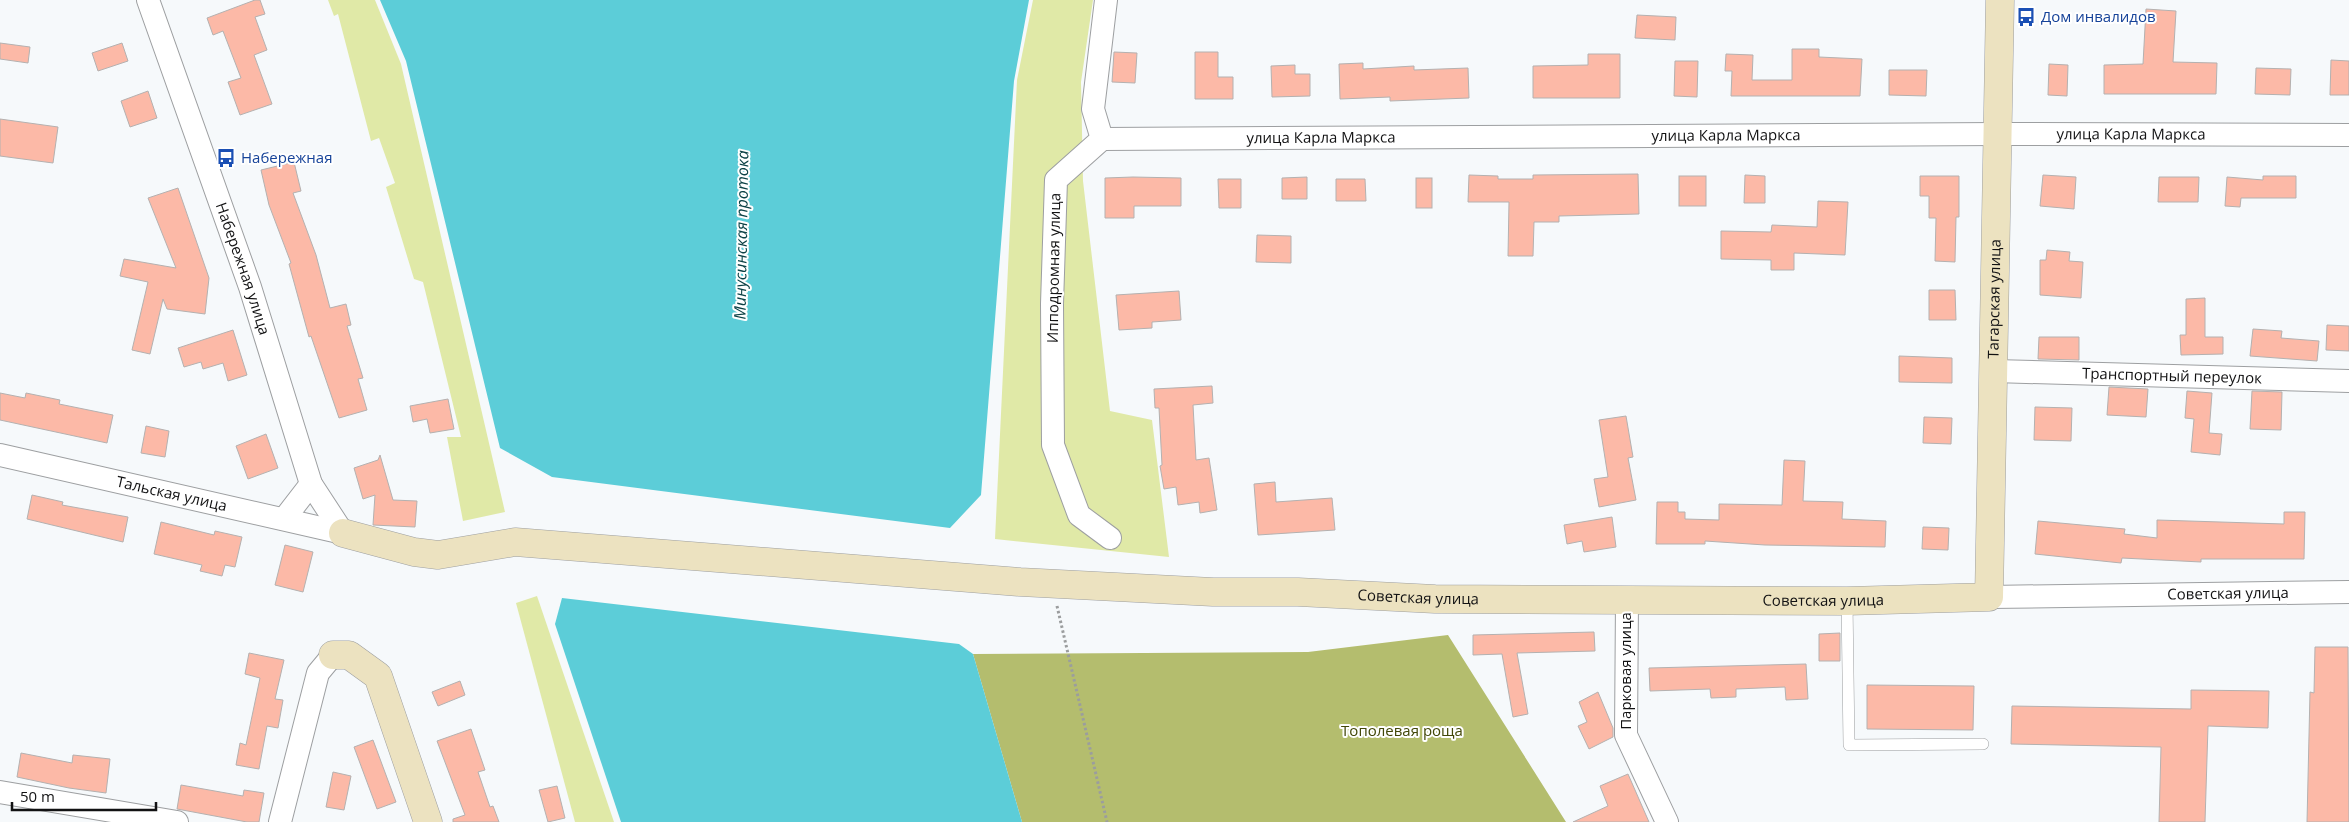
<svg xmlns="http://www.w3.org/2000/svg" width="2349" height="822" font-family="'Open Sans',sans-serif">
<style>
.green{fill:#e0e9a7}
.forest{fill:#b4bd6e}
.water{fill:#5ccdd8}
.building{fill:#fcb9a7;stroke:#b4b1b0}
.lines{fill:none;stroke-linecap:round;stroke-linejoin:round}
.lane-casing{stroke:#9d9fa1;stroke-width:12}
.street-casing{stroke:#9d9fa1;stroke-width:24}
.secondary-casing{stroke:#9d9fa1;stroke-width:29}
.path{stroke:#9b9d9e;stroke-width:3;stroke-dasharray:2.5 2.5;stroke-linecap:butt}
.lane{stroke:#fff;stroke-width:11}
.street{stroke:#fff;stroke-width:22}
.secondary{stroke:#ece2c0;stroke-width:28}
.labels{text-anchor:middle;stroke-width:4;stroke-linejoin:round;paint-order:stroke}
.transit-label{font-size:15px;fill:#164399;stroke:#fff;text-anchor:start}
.street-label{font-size:15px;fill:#121213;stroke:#fff}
.park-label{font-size:15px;fill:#424708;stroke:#fff}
.water-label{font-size:16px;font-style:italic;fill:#0b4145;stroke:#fff}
</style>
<rect width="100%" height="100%" fill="#f6f9fb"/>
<g class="green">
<path d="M328 0H375L401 64 505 512 463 521 447 437H461L423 282 414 279 386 187 395 183 379 138 371 141 338 14 334 16Z"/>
<path d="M1033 0H1093L1081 82 1083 181 1110 411 1152 420 1169 557 995 539 1017 80Z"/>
<path d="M537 596 614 822H575L516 603Z"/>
</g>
<path class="forest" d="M1448 635 1566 822H1022L973 654 1308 652Z"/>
<g class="water">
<path d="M380 0H1029L1014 81 981 495 950 528 552 477 500 448 406 61Z"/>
<path d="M562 598 959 644 973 654 1022 822H621L555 624Z"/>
</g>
<g class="building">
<path d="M255 0H260L265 14 255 17 267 50 254 55 272 104 240 115 228 82 241 78 223 31 213 35 207 18Z"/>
<path d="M2146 9 2176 11 2173 62 2217 63 2216 94H2104V65L2143 64Z"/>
<path d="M1637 15 1676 17 1675 40 1635 38Z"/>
<path d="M0 43 30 47 28 63 0 59Z"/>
<path d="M122 43 128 61 98 71 92 53Z"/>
<path d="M1792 49H1819V57L1862 59 1860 96H1731L1732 71H1725L1726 54 1753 55 1752 80H1792Z"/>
<path d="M1114 52 1137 53 1135 83 1112 82Z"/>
<path d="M1195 52H1218V77H1233V99H1195Z"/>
<path d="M1588 54H1620V98H1533V66L1588 65Z"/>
<path d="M2331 60 2349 61V95H2330Z"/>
<path d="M1675 61H1698L1697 97 1674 96Z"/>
<path d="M1363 63V69L1414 66V70L1468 68 1469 98 1390 101V97L1340 99 1339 64Z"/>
<path d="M2049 64 2068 65 2067 96 2048 95Z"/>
<path d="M1295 65V74H1310V96L1272 97 1271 66Z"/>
<path d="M2256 68 2291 69 2290 95 2255 94Z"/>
<path d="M1889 70H1927L1926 96 1889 95Z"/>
<path d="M148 91 157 118 130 127 121 101Z"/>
<path d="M0 119 58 127 53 163 0 156Z"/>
<path d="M294 162 301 191 293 193 316 255 330 308 346 304 351 325 347 326 363 378 358 379 367 410 339 418 311 336 309 337 289 264 291 263 269 205 261 170Z"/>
<path d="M1638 174 1639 214 1559 216V222H1534L1533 256H1508L1509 202H1468L1469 175 1498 176V179H1533V175Z"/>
<path d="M1745 175 1765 176V203H1744Z"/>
<path d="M2043 175 2076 177 2074 209 2040 206Z"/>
<rect x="1679" y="176" width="27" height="30"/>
<path d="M1920 176H1959V217H1956L1955 262 1935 261 1936 218H1929V196H1920Z"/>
<path d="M2263 176H2296V198H2241L2240 207 2225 206 2227 177 2263 180Z"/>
<path d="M1133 177 1181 178V206H1134V218H1105V178Z"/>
<path d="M1307 177V199H1282V178Z"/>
<path d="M2159 177H2199L2198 202H2158Z"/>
<rect x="1416" y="178" width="16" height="30"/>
<path d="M1218 179H1241V208H1219Z"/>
<path d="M1336 179H1365L1366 201H1336Z"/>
<path d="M178 188 209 278 205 314 167 309 163 299 150 354 132 350 148 282 120 276 124 259 176 268 148 198Z"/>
<path d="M1818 201 1848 202 1845 255 1794 253V270H1771V260L1721 259V231L1771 232 1772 225 1817 227Z"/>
<path d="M1257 235 1291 236V263L1256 262Z"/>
<path d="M2047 250 2070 252 2069 261 2083 262 2081 298 2040 295V260H2046Z"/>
<path d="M1929 290H1955L1956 320H1929Z"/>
<path d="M1179 291 1181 320 1152 322V328L1119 330 1116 295Z"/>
<path d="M2205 298V337H2223V354L2181 355 2180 335H2186V299Z"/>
<path d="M2327 325 2349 326V351L2326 350Z"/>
<path d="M2253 329 2282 331 2281 338 2319 341 2317 361 2250 356Z"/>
<path d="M233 330 247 375 228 381 223 363 203 369 201 362 184 367 178 348Z"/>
<path d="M2039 337H2079V360L2038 359Z"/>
<path d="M1899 356 1952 358V383L1899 382Z"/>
<path d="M1212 386 1213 403 1193 405 1196 460 1209 458 1217 510 1200 513 1199 502 1178 505 1176 487 1164 489 1160 466 1162 465 1159 408H1155L1154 389Z"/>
<path d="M2109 387 2148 389 2146 417 2107 415Z"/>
<path d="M2187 391 2212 393 2209 433 2222 434 2220 455 2191 452 2194 419 2185 418Z"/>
<path d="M2252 391 2282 392 2281 430 2250 429Z"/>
<path d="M0 393 25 398 26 393 60 400 59 404 113 415 107 443 0 420Z"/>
<path d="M448 399 454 429 430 433 427 419 413 422 410 406Z"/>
<path d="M2035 407 2072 408 2071 441 2034 440Z"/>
<path d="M1626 416 1633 457 1628 458 1636 500 1599 507 1594 479 1608 477 1599 420Z"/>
<path d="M1924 417 1952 418 1951 444 1923 443Z"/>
<path d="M146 426 169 431 165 457 141 453Z"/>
<path d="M266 434 278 468 248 479 236 446Z"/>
<path d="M380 455 393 500 417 501 415 527 373 525 375 495 363 499 354 468 378 460Z"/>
<path d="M1784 460 1805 461 1803 501 1843 502 1842 519 1886 521 1885 547 1765 545 1705 541V544H1656L1657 502H1678V512H1685V519L1719 520V504L1782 505Z"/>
<path d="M1275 482 1276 502 1332 498 1335 530 1258 535 1254 484Z"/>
<path d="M32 495 63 502 62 505 128 517 123 542 27 519Z"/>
<path d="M2284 512H2305L2304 559H2201V562L2122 558 2121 563 2035 554 2038 521 2125 529 2124 534 2157 538V520L2284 524Z"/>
<path d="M1612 517 1616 547 1584 552 1582 541 1567 544 1564 525Z"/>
<path d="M161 522 214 535 215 531 242 537 235 567 225 565 222 576 200 571 202 565 154 554Z"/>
<path d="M1923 527 1949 528 1948 550 1922 549Z"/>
<path d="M285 545 313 552 303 592 275 585Z"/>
<path d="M1594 632 1595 651 1517 653 1528 714 1513 717 1502 654 1473 655V635Z"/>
<path d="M1840 633V661H1819V634Z"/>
<path d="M2315 647H2348L2349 822H2307L2310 692 2314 693Z"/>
<path d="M249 653 284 660 275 699 283 700 278 728 267 726 259 769 236 765 240 743 246 745 260 678 245 674Z"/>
<path d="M1806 664 1808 699 1786 700 1785 687 1736 689V697L1711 698 1710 689 1650 691 1649 668Z"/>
<path d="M460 681 465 695 438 706 432 692Z"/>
<path d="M1867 685 1974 686 1973 730 1867 729Z"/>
<path d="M2191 690 2269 691 2268 728 2208 726 2205 822H2159L2161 747 2011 744 2012 706 2191 709Z"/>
<path d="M1598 692 1613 728V737L1589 749 1578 726 1587 722 1579 702Z"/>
<path d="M471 729 485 770 478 772 490 807 493 806 499 822H453V819L465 815 437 741Z"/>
<path d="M373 740 396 802 377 809 354 747Z"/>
<path d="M21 753 72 763 73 755 110 759 106 793 69 788 17 777Z"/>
<path d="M333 772 351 776 344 810 326 807Z"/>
<path d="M1628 774 1649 822H1573L1608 806 1600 786Z"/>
<path d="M181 785 243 796 244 790 264 793 259 822H247L177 809Z"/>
<path d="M557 786 565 818 548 822 539 790Z"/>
</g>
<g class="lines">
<g class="lane-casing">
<path id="lane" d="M1847 601 1849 745 1983 744"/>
</g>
<g class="street-casing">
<g id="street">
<path id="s1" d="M148 0 250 287 311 484 343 533"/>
<path d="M1106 0 1093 109 1102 139 1056 180 1052 304 1053 445 1079 515 1110 538"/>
<path id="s2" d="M1102 139 1998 134 2349 135"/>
<path id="s3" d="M1994 371 2349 381"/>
<path id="s4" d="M0 455 343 533"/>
<path d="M284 519 311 484"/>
<path id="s5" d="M1989 597 2349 592"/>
<path d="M1627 600 1626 735 1667 822"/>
<path d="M0 792 177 822"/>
<path d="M280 822 318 673 333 655"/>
</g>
</g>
<g class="secondary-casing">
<g id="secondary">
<path id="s6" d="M343 533 414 552 438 555 515 542 1020 582 1213 592H1298L1435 599 1847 601 1989 597 2000 0"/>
<path d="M333 655H349L378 676 428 822"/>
</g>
</g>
<path class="path" d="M1057 606 1107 822"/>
<use href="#lane" class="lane"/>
<use href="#street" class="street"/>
<use href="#secondary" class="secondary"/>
</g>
<defs>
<g id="bus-bare" transform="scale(1.5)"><path d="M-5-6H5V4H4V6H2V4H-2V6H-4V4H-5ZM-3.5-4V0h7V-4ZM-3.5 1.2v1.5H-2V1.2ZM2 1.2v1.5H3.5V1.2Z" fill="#1a4fb4" stroke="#fff" stroke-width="2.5" paint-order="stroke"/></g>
</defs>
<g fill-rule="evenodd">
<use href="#bus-bare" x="2026" y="17"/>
<use href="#bus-bare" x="226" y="158"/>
</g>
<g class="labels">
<g class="transit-label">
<text x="2041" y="22">Дом инвалидов</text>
<text x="241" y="163">Набережная</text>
</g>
<g class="street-label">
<text dy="5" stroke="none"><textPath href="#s2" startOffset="1029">улица Карла Маркса</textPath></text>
<text dy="5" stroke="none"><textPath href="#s2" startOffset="624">улица Карла Маркса</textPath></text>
<text dy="5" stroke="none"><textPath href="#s2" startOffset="219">улица Карла Маркса</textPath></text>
<text transform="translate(1054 268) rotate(-89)" y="5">Ипподромная улица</text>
<text dy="5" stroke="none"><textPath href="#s1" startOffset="285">Набережная улица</textPath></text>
<text dy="5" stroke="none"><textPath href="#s6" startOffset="1950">Тагарская улица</textPath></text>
<text dy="5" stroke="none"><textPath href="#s3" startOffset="178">Транспортный переулок</textPath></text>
<text dy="5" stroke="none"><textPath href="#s4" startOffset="176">Тальская улица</textPath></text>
<text dy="5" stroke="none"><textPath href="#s5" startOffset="239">Советская улица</textPath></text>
<text dy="5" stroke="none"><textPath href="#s6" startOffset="1081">Советская улица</textPath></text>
<text dy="5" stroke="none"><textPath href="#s6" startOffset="1486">Советская улица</textPath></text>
<text transform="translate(1626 671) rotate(-90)" y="5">Парковая улица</text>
</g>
<g class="park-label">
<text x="1402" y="736">Тополевая роща</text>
</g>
<g class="water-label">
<text transform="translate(741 235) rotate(-89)" y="6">Минусинская протока</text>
</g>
</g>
<path d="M12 802v8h144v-8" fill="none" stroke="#121213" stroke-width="2.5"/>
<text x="20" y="802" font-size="15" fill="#121213" stroke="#ffffff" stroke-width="4" paint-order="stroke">50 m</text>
</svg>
